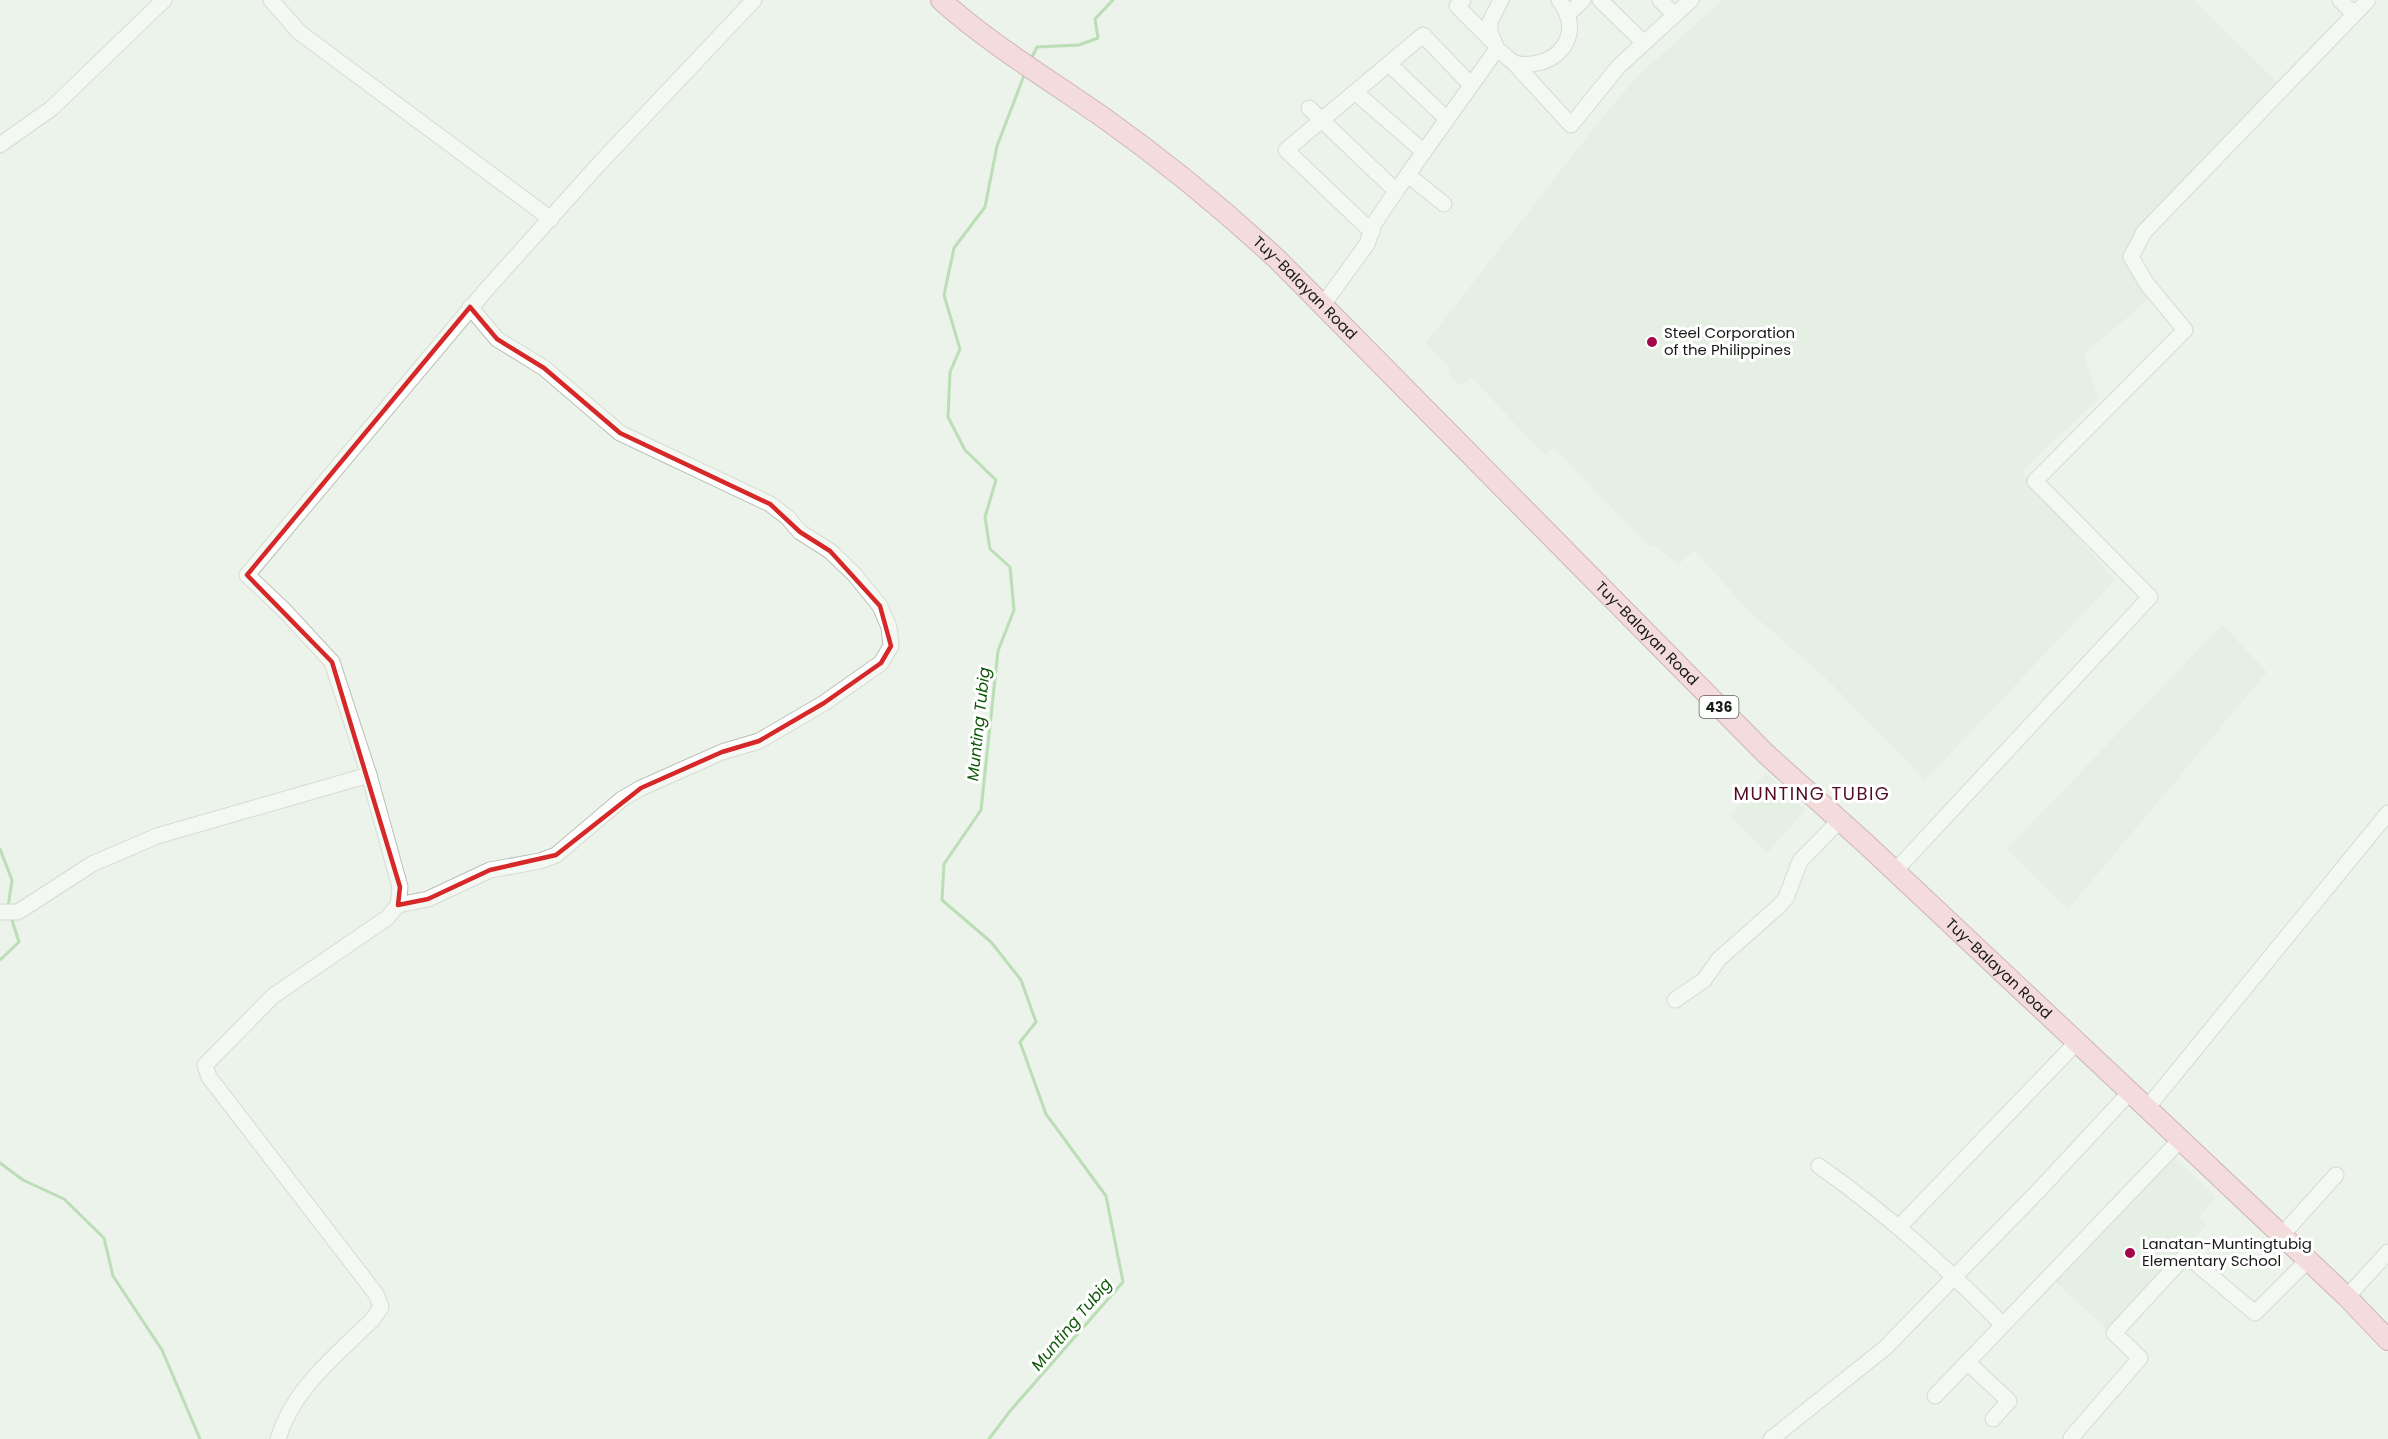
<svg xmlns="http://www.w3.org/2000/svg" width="2388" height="1439" font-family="Poppins,sans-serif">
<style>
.built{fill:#ddeadb}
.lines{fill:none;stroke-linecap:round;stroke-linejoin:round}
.stream{stroke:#80c678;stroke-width:3}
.minor-casing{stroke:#b9c0b8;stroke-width:17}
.major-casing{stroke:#ad6b78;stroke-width:22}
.minor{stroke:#fff;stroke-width:15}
.major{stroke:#fec0cd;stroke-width:20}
.marked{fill:none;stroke:#d62828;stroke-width:4.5;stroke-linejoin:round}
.poi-dot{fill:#a20847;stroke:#fff;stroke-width:2}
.labels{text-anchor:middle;stroke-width:6;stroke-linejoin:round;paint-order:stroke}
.shield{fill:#fff;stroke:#5d5f5d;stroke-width:1.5}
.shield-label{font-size:14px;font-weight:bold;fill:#181a17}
.street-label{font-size:15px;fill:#181a17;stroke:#fff}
.poi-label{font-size:15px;fill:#181a17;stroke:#fff;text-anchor:start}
.water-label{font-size:16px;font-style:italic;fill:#0e5707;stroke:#fff}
.quarter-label{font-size:18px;letter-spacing:1.5px;fill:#510c23;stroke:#fff}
</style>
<rect width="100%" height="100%" fill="#ebf3ea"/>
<g class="built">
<path d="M1723 0H2194L2279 84 2133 239 2150 298 2084 354 2098 399 2021 472 2115 580 1925 780 1827 679 1749 611 1694 550 1678 565 1653 544 1650 547 1554 448 1545 455 1471 377 1460 386 1448 373 1451 369 1426 343 1609 109 1640 74Z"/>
<path d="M2222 625 2267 672 2068 909 2007 849Z"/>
<path d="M1766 773 1805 810 1767 853 1730 816Z"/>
<path d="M2169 1153 2216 1197 2198 1218 2206 1225 2108 1330 2055 1281Z"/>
</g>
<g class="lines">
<g class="stream">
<path d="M1031 59 1037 47 1079 45 1098 38 1095 19 1113 0"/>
<path d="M0 849 12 880 8 907"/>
<path d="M0 960 19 942 11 917"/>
<path d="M0 1163 23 1180 64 1199 104 1238 113 1276 162 1350 200 1439"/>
<path d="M989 1439 1010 1411 1123 1282 1106 1196 1046 1114 1020 1042 1036 1022 1021 980 991 942 942 900 944 864 981 810 998 651 1014 610 1010 567 990 549 985 517 996 480 965 450 948 417 950 372 960 349 944 295 954 248 985 207 997 146 1025 73"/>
</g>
<g class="minor-casing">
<g id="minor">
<path d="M271 0 299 32 551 219"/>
<path d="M1463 0 1457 6 1493 42"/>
<path d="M1501 0 1490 22V32L1497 49 1514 63 1571 125 1619 66 1691 0"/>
<path d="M1600 0 1644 43"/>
<path d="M1660 0 1675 15"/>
<path d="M2340 0 2354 14"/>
<path d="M1567 15 1583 0"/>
<path d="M1514 63C1555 72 1587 35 1559 0"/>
<path d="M1389 64 1447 119"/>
<path d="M1355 92 1424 152"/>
<path d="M1309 108 1396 191"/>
<path d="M0 145 52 108 164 0"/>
<path d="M1408 175 1444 204"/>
<path d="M1372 232 1286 150 1423 35 1471 85"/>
<path d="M1322 306 1367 244 1374 224 1396 191 1497 49"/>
<path d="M1894 872 2150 597 2035 481 2185 330 2147 284 2131 257 2144 232 2368 0"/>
<path d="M398 905 428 899 490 870 540 861 556 855 622 799 641 788 722 752 759 741 824 703 881 663 891 646 889 627 880 606 854 574 830 551 800 532 787 517 770 504 620 433 544 368 497 339 470 307"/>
<path d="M0 912H18L92 864 157 836 369 775 332 662 284 610 247 575 485 291 599 164 754 0"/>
<path d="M1675 1000 1704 980 1719 959 1779 906 1786 898 1800 861 1840 820"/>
<path d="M2147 1108 2388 813"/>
<path d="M1819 1166C1888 1215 1944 1265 2003 1325"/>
<path d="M1899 1227 2077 1042"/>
<path d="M2282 1235 2336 1175"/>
<path d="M2347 1297 2388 1252"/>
<path d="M1967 1362 2009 1401 1993 1419"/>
<path d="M1935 1396 2180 1140"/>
<path d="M2071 1438 2140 1358 2114 1333 2186 1255 2255 1313 2308 1260"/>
<path d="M278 1439C293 1388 336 1356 373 1319L381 1307 376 1294 209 1077 205 1065 273 996 387 918 398 905 400 887 369 775"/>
<path d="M1771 1439 1885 1348 2042 1187 2130 1092"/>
</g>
</g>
<g class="major-casing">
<g id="major">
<path id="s1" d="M941 0C991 45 1050 80 1104 118 1166 162 1223 209 1278 260L1766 754 1865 843 2147 1108 2347 1297 2388 1340"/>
</g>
</g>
<use href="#minor" class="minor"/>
<use href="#major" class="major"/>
</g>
<path d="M0 0H2388V1439H0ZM470 307 497 339 544 368 620 433 770 504 800 532 830 551 880 606 891 646 881 663 824 703 759 741 722 752 641 788 556 855 490 870 428 899 398 905 400 887 332 662 247 575Z" fill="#ebf3ea" fill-opacity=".55" fill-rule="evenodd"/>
<path class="marked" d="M470 307 497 339 544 368 620 433 770 504 800 532 830 551 880 606 891 646 881 663 824 703 759 741 722 752 641 788 556 855 490 870 428 899 398 905 400 887 332 662 247 575Z"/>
<g class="poi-dot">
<circle cx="1652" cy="342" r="6"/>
<circle cx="2130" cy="1253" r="6"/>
</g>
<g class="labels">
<rect class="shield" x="1699.5" y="696" width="39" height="22" rx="4.5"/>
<g class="shield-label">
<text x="1719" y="712">436</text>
</g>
<g class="street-label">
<text dy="5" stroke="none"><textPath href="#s1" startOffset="465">Tuy-Balayan Road</textPath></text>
<text dy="5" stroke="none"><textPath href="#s1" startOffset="951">Tuy-Balayan Road</textPath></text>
<text dy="5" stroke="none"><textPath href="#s1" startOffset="1437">Tuy-Balayan Road</textPath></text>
</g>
<g class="poi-label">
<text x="1664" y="338">Steel Corporation<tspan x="1664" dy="17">of the Philippines</tspan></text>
<text x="2142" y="1249">Lanatan-Muntingtubig<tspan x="2142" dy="17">Elementary School</tspan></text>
</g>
<g class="water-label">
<text transform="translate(978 724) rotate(-84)" y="6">Munting Tubig</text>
<text transform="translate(1071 1324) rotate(-50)" y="6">Munting Tubig</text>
</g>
<g class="quarter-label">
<text x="1812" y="800">MUNTING TUBIG</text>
</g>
</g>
</svg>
